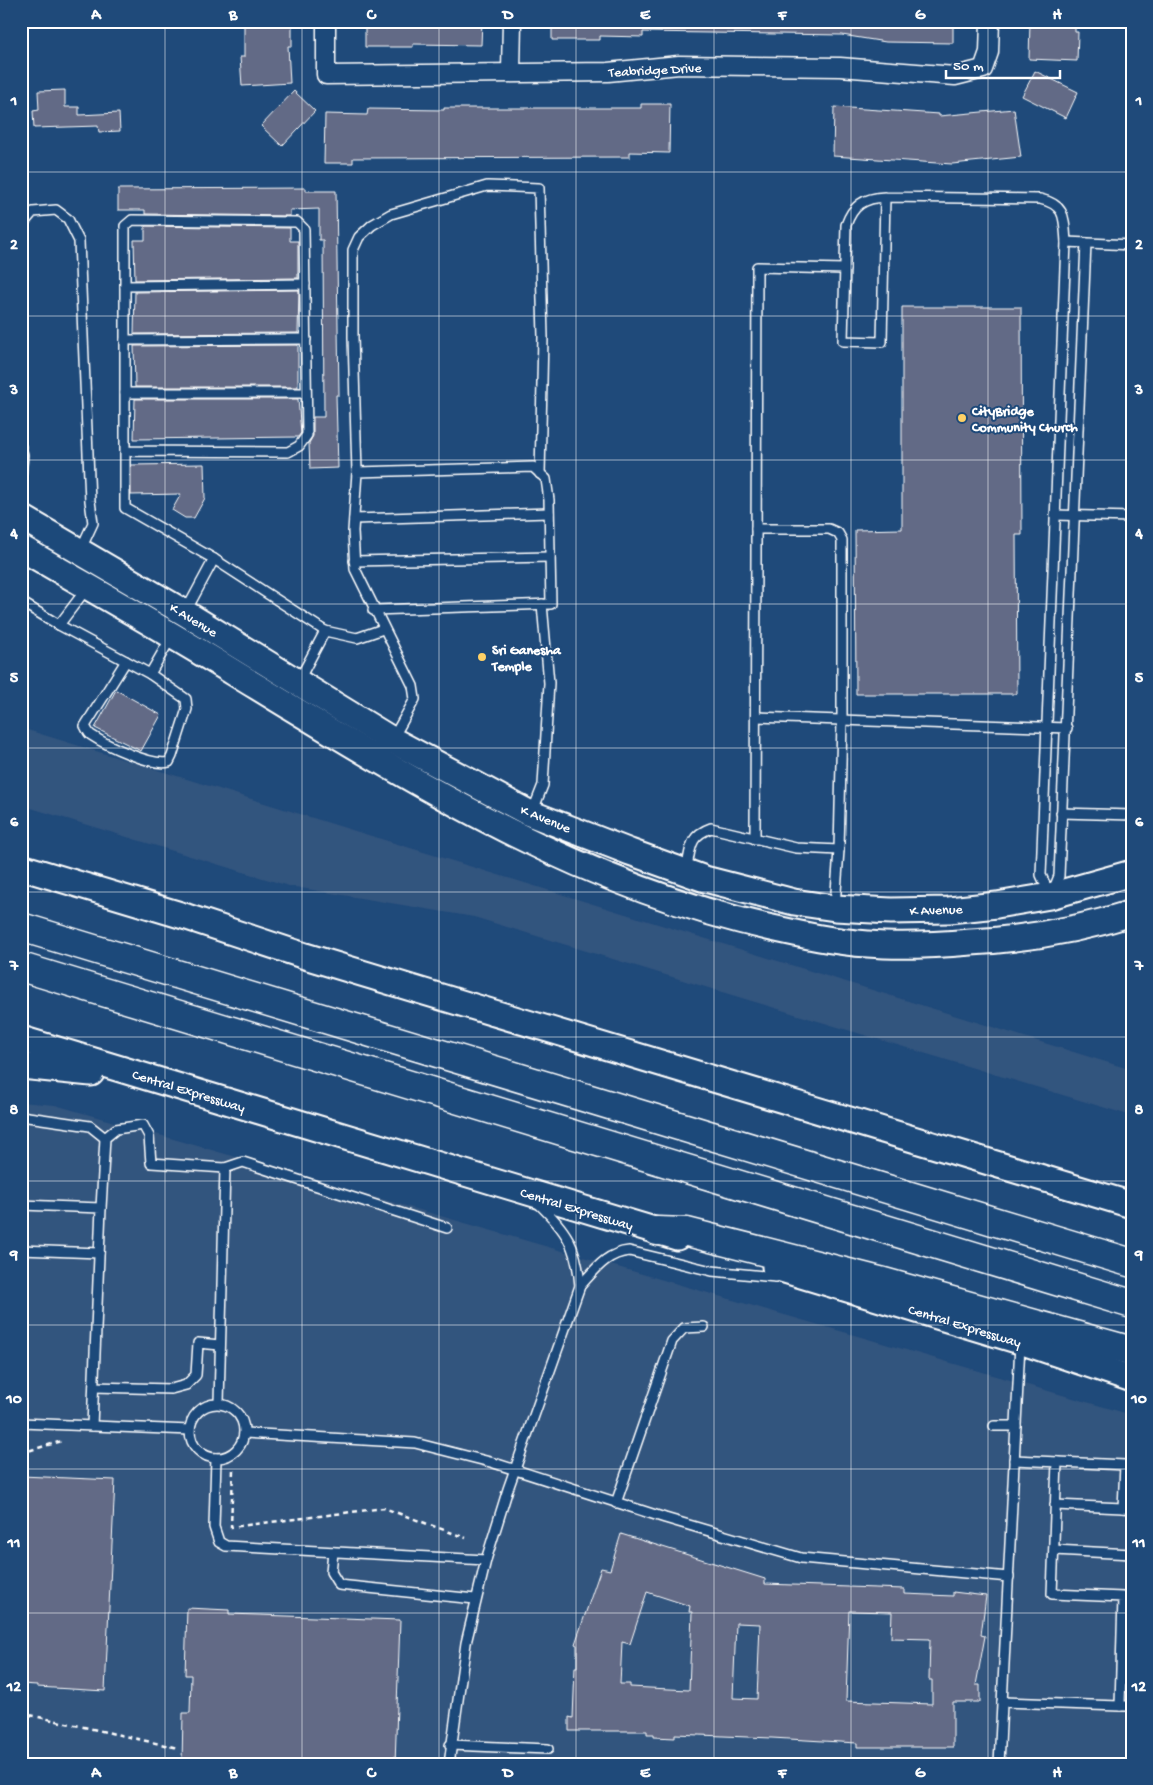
<svg xmlns="http://www.w3.org/2000/svg" width="1153" height="1785" font-family="'Gochi Hand',sans-serif">
<style>
.built{fill:#33547e}
.building{fill:#626a86;stroke:#fff;fill-rule:evenodd}
.lines{fill:none;stroke-linecap:round;stroke-linejoin:round}
.service-casing{stroke:#fff;stroke-width:12}
.minor-casing{stroke:#fff;stroke-width:21}
.secondary-casing{stroke:#fff;stroke-width:29}
.motorway-casing{stroke:#fff;stroke-width:31}
.path{stroke:#fff;stroke-width:2.5;stroke-dasharray:5 4;stroke-linecap:butt}
.service{stroke:#1f4a7a;stroke-width:9}
.minor{stroke:#1f4a7a;stroke-width:18}
.secondary{stroke:#1f4a7a;stroke-width:25}
.motorway{stroke:#1f4a7a;stroke-width:28}
.grid{fill:none;stroke:#fff;stroke-width:1;stroke-opacity:0.55}
.poi-dot{fill:#ffd166;stroke:#1f4a7a;stroke-width:2}
.labels{text-anchor:middle;stroke-width:4;stroke-linejoin:round;paint-order:stroke}
.street-label{font-size:14px;fill:#fff;stroke:#1f4a7a}
.poi-label{font-size:14px;font-weight:bold;fill:#fff;stroke:#1f4a7a;text-anchor:start}
.neatline{fill:none;stroke:#fff;stroke-width:2}
.grid-label{font-size:16px;text-anchor:middle;font-weight:bold;fill:#fff}
</style>
<rect width="100%" height="100%" fill="#1f4a7a"/>
<filter id="ink" filterUnits="userSpaceOnUse"><feTurbulence type="fractalNoise" baseFrequency=".02" numOctaves="2"/><feDisplacementMap in="SourceGraphic" scale="10" xChannelSelector="R" yChannelSelector="G"/><feConvolveMatrix kernelMatrix="1 2 1 2 8 2 1 2 1" color-interpolation-filters="sRGB"/></filter>
<g filter="url(#ink)">
<g class="built">
<path d="M21 728 1132 1070V1116L474 917 289 886 21 805Z"/>
<path d="M21 1102 55 1105 1132 1415V1764H21Z"/>
</g>
<g class="building">
<path d="M244 21H292V46H288L290 83 242 86 240 57H244Z"/>
<path d="M365 21H482L481 45 413 44V47H365Z"/>
<path d="M552 21H953V43L886 42 842 35 643 32V37L600 36V40H552Z"/>
<path d="M1030 21H1075V32H1078L1077 61 1029 59Z"/>
<path d="M1035 71 1078 92 1066 118 1022 96Z"/>
<path d="M65 90V107H79V115L119 113 120 131 99 132 98 126 34 128 33 111 39 110 38 91Z"/>
<path d="M294 91 315 111 282 146 261 126Z"/>
<path d="M641 104H670L669 153 630 152V157L353 158V163H324L325 114 367 115 368 109 444 110V108H641Z"/>
<path d="M834 107 939 114V116L1014 109 1021 157 952 164 833 156Z"/>
<path d="M306 188V191H336L339 395H336L338 468 310 469 309 443 313 436V417H324L323 240H319V209L290 210V216L145 214V210H118V189Z"/>
<path d="M145 226 290 228V241H298V278L135 280 134 240H145Z"/>
<path d="M299 290 298 333 134 334 135 292Z"/>
<path d="M902 307H1021L1022 535H1016L1017 694H856L855 530 902 529Z"/>
<path d="M298 345V387H135L134 346Z"/>
<path d="M135 399H298L301 433 298 437 134 439Z"/>
<path d="M204 464 205 498 194 518H185L172 510 181 494 131 495V465Z"/>
<path d="M116 690 161 715 141 751 95 728Z"/>
<path d="M21 1476 115 1480 105 1691 37 1687V1685L21 1684Z"/>
<path d="M621 1534 765 1579V1584L904 1589V1594L953 1596V1592L986 1596 981 1635 985 1636 976 1685H980V1702H953V1747H857V1743L772 1738 675 1734V1738L654 1737V1734H647V1731H569V1717L573 1718 575 1667H577V1645L575 1644 601 1568 610 1570ZM647 1592 690 1606 689 1612H692L689 1690 630 1687V1684H620L622 1642 630 1644ZM849 1611 892 1612 891 1638 930 1639 929 1680H932V1704L846 1701ZM736 1623 760 1624 757 1699 733 1698Z"/>
<path d="M187 1608 229 1610V1614L400 1620 395 1764H182L183 1713H190L191 1675H185Z"/>
</g>
<g class="lines">
<g class="service-casing">
<g id="service">
<path d="M885 197 882 342 843 341 846 225C853 205 864 198 885 197L1040 199C1066 205 1064 218 1066 242L1041 875 1049 893"/>
<path d="M21 226 33 212 56 210 68 219 79 241 90 501 93 523 80 551"/>
<path d="M1066 242 1132 245"/>
<path d="M125 286 305 284"/>
<path d="M125 340 306 339"/>
<path d="M125 393H306"/>
<path d="M21 447 23 455 21 476"/>
<path d="M125 451 288 452 299 446 307 435 304 229 297 222 132 220 125 226C125 320 125 414 125 508L214 559 186 611"/>
<path d="M357 472 353 337V250L359 237 372 225 391 214 487 186 539 188 543 337 540 474"/>
<path d="M1055 515 1132 517"/>
<path d="M354 519 549 513"/>
<path d="M756 529H829L838 533 842 540V720L839 850 835 906"/>
<path d="M214 559 325 631 299 680"/>
<path d="M354 561 550 557"/>
<path d="M21 602 59 625 87 588"/>
<path d="M373 610 551 604 549 500 546 479 533 467 357 472 353 531 355 569 413 686 415 699 392 740"/>
<path d="M59 625 150 674 172 636"/>
<path d="M325 631 357 638 383 629"/>
<path d="M126 661 85 726C87 729 88 733 91 735 106 745 153 767 169 762L172 756 187 709 186 699 150 674"/>
<path d="M756 717 1067 728"/>
<path d="M532 813 543 785 549 683 542 604"/>
<path d="M1061 813 1132 815"/>
<path d="M755 839 757 267 845 269"/>
<path d="M686 871C691 850 688 836 711 828L796 848 839 850"/>
<path d="M1053 891 1059 876 1086 243"/>
<path d="M21 1116 90 1126 105 1138"/>
<path d="M225 1168 243 1162 447 1228"/>
<path d="M538 1203C566 1230 577 1246 580 1286"/>
<path d="M21 1205 101 1208 92 1426"/>
<path d="M101 1208 105 1138 116 1129 143 1125 149 1136 151 1163 225 1168 219 1403"/>
<path d="M21 1250 99 1253"/>
<path d="M94 1387 171 1389 186 1385 196 1375 198 1343 220 1345"/>
<circle cx="217" cy="1431" r="27"/>
<path d="M21 1423 190 1430"/>
<path d="M994 1426H1016"/>
<path d="M245 1433 415 1443 494 1463 665 1518 801 1558 1009 1577"/>
<path d="M216 1458 214 1527 219 1542 226 1546 486 1560 508 1489 580 1286C594 1271 606 1253 629 1251L712 1271 776 1277"/>
<path d="M1014 1460 1125 1465 1123 1508 1132 1509"/>
<path d="M1057 1462 1052 1594 1123 1597 1120 1706H1132"/>
<path d="M616 1503 672 1341 684 1328 704 1327"/>
<path d="M1055 1505 1123 1508"/>
<path d="M1054 1550 1132 1554"/>
<path d="M333 1552 331 1572 339 1585 475 1599"/>
<path d="M1002 1702 1120 1706"/>
<path d="M450 1745 548 1749"/>
<path d="M449 1764 466 1643 486 1560"/>
<path d="M999 1764 1020 1344"/>
</g>
</g>
<g class="minor-casing">
<g id="minor">
<path d="M326 21V75L608 72 679 65 840 67 955 76 983 69 989 52 990 21"/>
<path d="M511 72 512 21"/>
</g>
</g>
<g class="secondary-casing">
<g id="secondary">
<path d="M21 517 185 613 392 740 527 812 630 852 705 879 794 902 835 908 891 911 949 910 997 905 1050 896 1132 873"/>
<path d="M21 548C93 590 165 630 236 674 405 777 576 885 772 928 803 935 835 942 868 944 902 947 936 945 971 942 1026 939 1079 930 1132 913"/>
<path d="M21 867 187 917 305 956 1132 1205"/>
<path d="M21 1039 677 1237"/>
<path d="M21 1066 91 1073"/>
<path d="M775 1267 1020 1341 1132 1379"/>
</g>
</g>
<g class="motorway-casing">
<g id="motorway">
<path d="M21 927 1132 1263"/>
<path d="M21 967 1132 1304"/>
<path d="M657 1231 687 1232 880 1281 1132 1351"/>
</g>
</g>
<g class="path">
<path d="M21 1453 62 1441"/>
<path d="M233 1470 231 1527 384 1508 466 1538"/>
<path d="M21 1713 178 1748"/>
</g>
<use href="#service" class="service"/>
<use href="#minor" class="minor"/>
<use href="#secondary" class="secondary"/>
<use href="#motorway" class="motorway"/>
</g>
</g>
<path class="grid" d="M165 21V1764M302 21V1764M439 21V1764M576 21V1764M714 21V1764M851 21V1764M988 21V1764M21 172H1132M21 316H1132M21 460H1132M21 604H1132M21 748H1132M21 892H1132M21 1037H1132M21 1181H1132M21 1325H1132M21 1469H1132M21 1613H1132"/>
<g class="poi-dot">
<circle cx="962" cy="418" r="5"/>
<circle cx="482" cy="657" r="5"/>
</g>
<g class="labels">
<g class="street-label">
<text transform="translate(655 69) rotate(-3)" y="5">Teabridge Drive</text>
<text transform="translate(194 619) rotate(31)" y="5">K Avenue</text>
<text transform="translate(546 818) rotate(22)" y="5">K Avenue</text>
<text transform="translate(936 909) rotate(-2)" y="5">K Avenue</text>
<text transform="translate(189 1090) rotate(17)" y="5">Central Expressway</text>
<text transform="translate(577 1208) rotate(17)" y="5">Central Expressway</text>
<text transform="translate(965 1325) rotate(17)" y="5">Central Expressway</text>
</g>
<g class="poi-label">
<text x="972" y="415">CityBridge<tspan x="972" dy="16">Community Church</tspan></text>
<text x="492" y="654">Sri Ganesha<tspan x="492" dy="16">Temple</tspan></text>
</g>
</g>
<rect width="1153" height="1785" fill="none" stroke="#1f4a7a" stroke-width="55"/>
<path d="M946 70v8h114v-8" fill="none" stroke="#ffffff" stroke-width="2.5"/>
<text x="953" y="70" font-size="15" fill="#ffffff" stroke="#1f4a7a" stroke-width="4" paint-order="stroke">50 m</text>
<rect x="28" y="28" width="1098" height="1730" class="neatline"/>
<g class="grid-label">
<text x="96" y="19">A</text>
<text x="233" y="19">B</text>
<text x="371" y="19">C</text>
<text x="508" y="19">D</text>
<text x="645" y="19">E</text>
<text x="782" y="19">F</text>
<text x="920" y="19">G</text>
<text x="1057" y="19">H</text>
<text x="14" y="105">1</text>
<text x="1139" y="105">1</text>
<text x="14" y="249">2</text>
<text x="1139" y="249">2</text>
<text x="14" y="394">3</text>
<text x="1139" y="394">3</text>
<text x="14" y="538">4</text>
<text x="1139" y="538">4</text>
<text x="14" y="682">5</text>
<text x="1139" y="682">5</text>
<text x="14" y="826">6</text>
<text x="1139" y="826">6</text>
<text x="14" y="970">7</text>
<text x="1139" y="970">7</text>
<text x="14" y="1114">8</text>
<text x="1139" y="1114">8</text>
<text x="14" y="1259">9</text>
<text x="1139" y="1259">9</text>
<text x="14" y="1403">10</text>
<text x="1139" y="1403">10</text>
<text x="14" y="1547">11</text>
<text x="1139" y="1547">11</text>
<text x="14" y="1691">12</text>
<text x="1139" y="1691">12</text>
<text x="96" y="1777">A</text>
<text x="233" y="1777">B</text>
<text x="371" y="1777">C</text>
<text x="508" y="1777">D</text>
<text x="645" y="1777">E</text>
<text x="782" y="1777">F</text>
<text x="920" y="1777">G</text>
<text x="1057" y="1777">H</text>
</g>
</svg>
